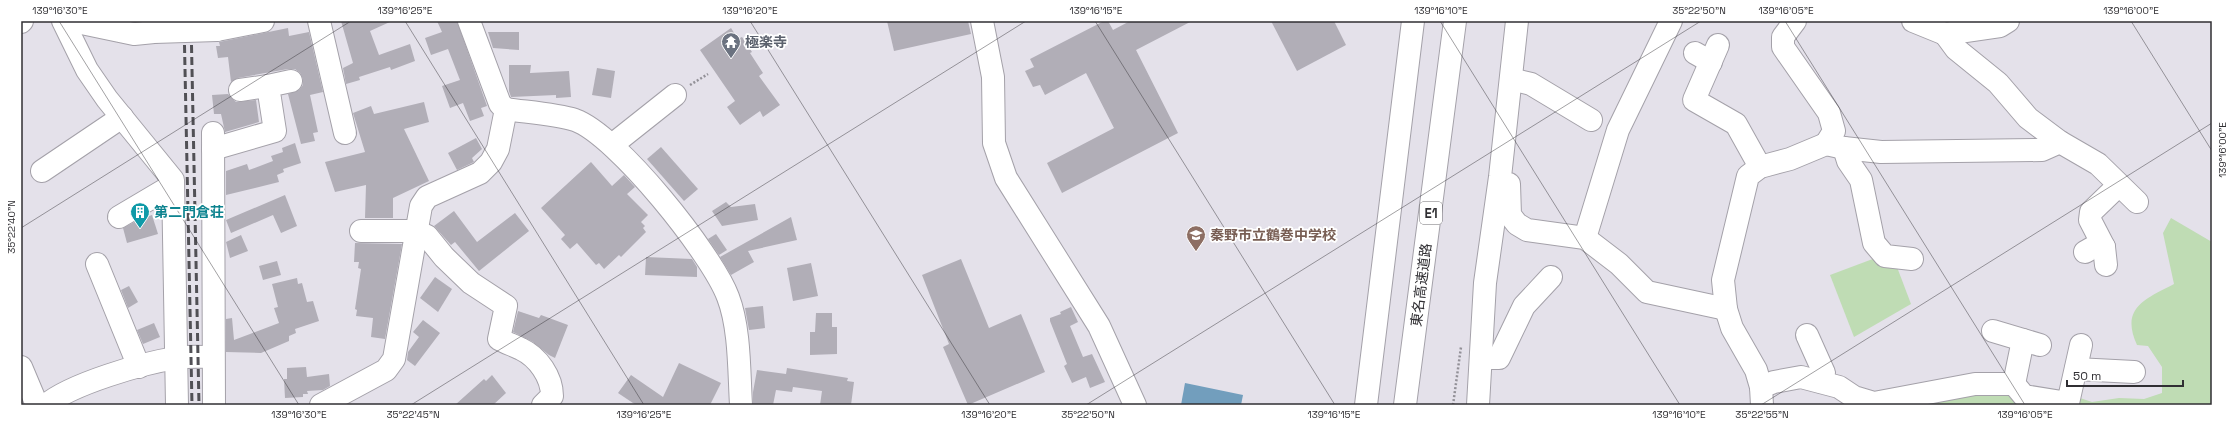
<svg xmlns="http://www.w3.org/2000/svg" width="2233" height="426" font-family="'Space Grotesk','Noto Sans JP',sans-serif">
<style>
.green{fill:#bfdcb4}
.water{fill:#729ebd}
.building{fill:#b1aeb7}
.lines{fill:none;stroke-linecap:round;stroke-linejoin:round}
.minor-casing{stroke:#a4a1a9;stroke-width:24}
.highway-casing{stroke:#a4a1a9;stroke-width:24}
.path{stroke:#929097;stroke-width:2.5;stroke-dasharray:2 2;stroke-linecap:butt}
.minor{stroke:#fff;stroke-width:22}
.highway{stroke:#fff;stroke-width:22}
.rail{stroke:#515055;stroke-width:3;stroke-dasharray:8 4;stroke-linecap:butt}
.minor-bridge-casing{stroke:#a4a1a9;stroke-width:24;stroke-linecap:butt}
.minor-bridge{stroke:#fff;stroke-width:22}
.ticks{fill:none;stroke:#302f33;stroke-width:1;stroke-opacity:0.45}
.labels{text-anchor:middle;stroke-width:3.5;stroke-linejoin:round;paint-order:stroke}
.shield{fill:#fff;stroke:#6e6d70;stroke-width:1}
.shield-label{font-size:13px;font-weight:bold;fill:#302f33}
.worship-label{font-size:14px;font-weight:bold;fill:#5b616d;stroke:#fff;text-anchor:start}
.culture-label{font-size:14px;font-weight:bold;fill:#0d838f;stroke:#fff;text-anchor:start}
.education-label{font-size:14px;font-weight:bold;fill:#785e54;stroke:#fff;text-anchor:start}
.street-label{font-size:14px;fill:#302f33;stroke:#fff}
.neatline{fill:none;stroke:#302f33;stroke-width:1.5}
.ticks-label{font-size:10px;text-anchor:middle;fill:#302f33}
</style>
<rect width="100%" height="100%" fill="#e4e1ea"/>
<g class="green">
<path d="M2171 218 2212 242V405H2068L2080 398 2092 402 2119 398 2144 399 2162 393V367L2148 346 2137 345C2120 308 2145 299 2174 284L2163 233Z"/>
<path d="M1886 254 1897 267 1911 304 1854 337 1830 275Z"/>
<path d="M1999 388 2027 405H1913Z"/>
</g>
<path class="water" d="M1185 383 1243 395 1241 405H1181Z"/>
<g class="building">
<path d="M341 21H392L370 31 379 55 410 44 415 61 391 70 390 67 359 77 360 80 346 84 343 68 353 63Z"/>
<path d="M437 21H457L487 106 481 108 484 116 470 121 463 103 450 108 442 86 460 80 448 49 431 55 425 38 442 32Z"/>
<path d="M887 21H968L971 34 894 51Z"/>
<path d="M1104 21H1108L1113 30 1130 21H1192L1136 50 1178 133 1062 193 1047 163 1114 128 1086 73 1045 95 1040 85 1033 87 1025 71 1034 67 1030 59Z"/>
<path d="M1271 21H1334L1346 45 1297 71Z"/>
<path d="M288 28 289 36 309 32 323 92 310 95 318 132 313 133 315 141 301 144 288 94 299 90 303 85V79L300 73 295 69H288L238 78 231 82 228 57 218 58 216 46H220L219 42Z"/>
<path d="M731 28 738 39 742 37 752 52 750 53 763 73 759 76 780 105 763 117 760 111 740 125 727 107 735 101 700 50Z"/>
<path d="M488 32H519V50L493 48Z"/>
<path d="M509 65H531L530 73 569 71 571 97 556 98V95L511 97 509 91Z"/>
<path d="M597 68 615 71 611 98 592 95Z"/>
<path d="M228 94 236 102 256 100 259 122 225 132 221 114H214L212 95Z"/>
<path d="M424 102 429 122 404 129 429 181 393 198V218H365L366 185 335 192 325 162 365 152 353 113 371 106 374 114Z"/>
<path d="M476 138 482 149 472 158 474 162 457 170 448 153Z"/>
<path d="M295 143 301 163 283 169 284 172 277 175 279 182 226 195V171L247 164 249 170 273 161 271 156 283 152 282 148Z"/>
<path d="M661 147 698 189 684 201 647 159Z"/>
<path d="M591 162 612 186 624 175 635 187 627 194 648 215 641 222 645 226 643 228 646 232 621 257 619 255 604 269 599 263 596 265 577 243 570 249 561 239 565 235 541 208Z"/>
<path d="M285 195 297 226 281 233 273 215 231 233 226 220Z"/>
<path d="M726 202 731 207 755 204 758 220 722 226 712 211Z"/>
<path d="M454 211 477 242 515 213 529 231 479 271 455 242 451 245 434 226Z"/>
<path d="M152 215 158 234 127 243 123 228 140 219Z"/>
<path d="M791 217 797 240 748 251 754 262 731 275 720 257Z"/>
<path d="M716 234 727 250 719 255 708 239Z"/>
<path d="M241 235 248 251 230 258 226 242Z"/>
<path d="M355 243 402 244 385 339 371 337 373 318 356 316 357 310 355 309 361 269 358 268 359 262H354Z"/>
<path d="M646 257 692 259 697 267V277L645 275Z"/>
<path d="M961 259 989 328 1021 314 1045 372 968 405 943 347 949 344 922 275Z"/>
<path d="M277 261 281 275 263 280 259 266Z"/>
<path d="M811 263 818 296 793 301 787 268Z"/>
<path d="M435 277 452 289 438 312 420 298Z"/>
<path d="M297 278 298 284 302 283 307 302 313 301 319 321 295 329 296 333 289 336V341L261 353 226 352V319L232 318 234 340 279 323 274 308 278 307 272 284Z"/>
<path d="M129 286 138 302 128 308 121 290Z"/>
<path d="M763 306 765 328 749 330 745 308Z"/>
<path d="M1071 307 1078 322 1070 326 1083 357 1092 354 1105 382 1090 388 1086 377 1072 383 1064 366 1067 364 1050 321V318L1061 314 1060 312Z"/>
<path d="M518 311 539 318 541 315 568 325 555 358 549 355 533 342 513 332Z"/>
<path d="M816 313H832V327H837V354L810 355V332H815Z"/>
<path d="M423 320 440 333 415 366 407 360 408 352 419 337 413 332Z"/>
<path d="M154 323 160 337 143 344 137 330Z"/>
<path d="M679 363 721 383 710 405H636L618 393 631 375 663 397Z"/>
<path d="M306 367 307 377 329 374 330 386 323 390 307 391 308 394H303V397L285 398 284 379H287V368Z"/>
<path d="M787 368 848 378 847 381 854 382 851 405H820L822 391 793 387 792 392 776 390 773 405H753V392L757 370 786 374Z"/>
<path d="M492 375 506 393 493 405H455L484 379 486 381Z"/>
</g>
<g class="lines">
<g class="minor-casing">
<g id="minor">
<path d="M63 21 87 70 107 99 173 180 177 405"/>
<path d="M72 21 134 34 154 32"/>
<path d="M319 21 345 133"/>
<path d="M469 21 500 104 506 109C526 112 556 114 575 120 617 135 712 254 728 297 740 328 739 372 741 405"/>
<path d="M982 21 993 77 994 143 1006 178 1099 326 1135 405"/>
<path d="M1795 21 1783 37V47L1829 113 1834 131 1826 144"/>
<path d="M1913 21 1945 34 2000 26 2008 21"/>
<path d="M21 22 22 21"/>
<path d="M217 30 263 21"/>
<path d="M1945 34 1956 49 1998 83 2028 118 2060 142 2098 164 2137 202"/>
<path d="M1718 45 1694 100 1736 124 1760 167"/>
<path d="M1695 53 1711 62"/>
<path d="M1511 79 1531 84 1591 120"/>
<path d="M240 90 268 86"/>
<path d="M213 133 214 405"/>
<path d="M612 145 675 95"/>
<path d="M1844 148 1848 161 1861 180 1874 243 1885 256 1912 259"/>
<path d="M213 149 275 131 268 86 291 81"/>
<path d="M42 171 122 117"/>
<path d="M1509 184 1510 215 1517 224 1527 230 1585 238 1619 264 1647 292 1726 309"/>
<path d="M119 217 173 185"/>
<path d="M361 231H416L427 236 444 257 471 283 506 306 499 339C506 343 513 345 521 349 538 357 552 377 552 396L543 405"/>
<path d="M1585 238 1618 130 1671 21"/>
<path d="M2085 252 2092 248 2104 247"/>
<path d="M97 264 139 367"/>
<path d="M2106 265 2104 247 2090 220 2091 212 2119 185"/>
<path d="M1993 331 2040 345"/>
<path d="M1807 335 1824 373 1822 382"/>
<path d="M1482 358H1499L1524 306 1551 277"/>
<path d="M21 367 37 405"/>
<path d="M2076 369 2134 372"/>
<path d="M2014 384 2023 340"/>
<path d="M1761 387 1774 382 1801 377 1839 387 1854 397 1874 403 1975 384H2014L2024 396 2068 403 2081 345"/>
<path d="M46 405C71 384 143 363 176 358 188 356 201 357 213 357"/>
<path d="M321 405 386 370 394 359 421 206 427 197 480 173 491 162 498 149 506 109"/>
<path d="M1478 405 1485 283 1500 177 1517 21"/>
<path d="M1762 405 1761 387 1756 370 1732 328 1726 309 1723 280 1748 176 1760 167 1790 159 1826 144 1844 148 1881 152 2042 150 2060 142"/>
</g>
</g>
<g class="highway-casing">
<g id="highway">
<path d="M1366 405 1413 21"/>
<path d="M1405 405 1455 21"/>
</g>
</g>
<g class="path">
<path d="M690 85 708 74"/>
<path d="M1453 405 1461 347"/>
</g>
<use href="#minor" class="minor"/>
<use href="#highway" class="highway"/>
<g class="rail">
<path d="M184 21 192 405"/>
<path d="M191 21 199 405"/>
</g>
<g class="minor-bridge-casing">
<path id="minor-bridge" d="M154 32 217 30"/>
</g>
<use href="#minor-bridge" class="minor-bridge"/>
</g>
<path class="ticks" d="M59 21 299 405M405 21 644 405M750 21 990 405M1095 21 1335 405M1440 21 1680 405M1785 21 2025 405M2131 21 2212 151M21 228 351 21M411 405 1026 21M1086 405 1701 21M1761 405 2212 123"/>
<defs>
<g id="temple-pin" transform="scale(1)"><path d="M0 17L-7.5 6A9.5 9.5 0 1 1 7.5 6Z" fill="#6b7280" stroke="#fff"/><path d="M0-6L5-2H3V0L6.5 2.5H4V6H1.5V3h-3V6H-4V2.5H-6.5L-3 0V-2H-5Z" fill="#fff"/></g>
<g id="building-pin" transform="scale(1)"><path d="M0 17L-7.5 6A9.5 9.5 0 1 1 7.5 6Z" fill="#0f9aa8" stroke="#fff"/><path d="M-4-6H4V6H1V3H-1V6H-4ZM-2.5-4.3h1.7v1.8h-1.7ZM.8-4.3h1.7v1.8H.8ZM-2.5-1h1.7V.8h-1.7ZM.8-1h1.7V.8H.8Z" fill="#fff"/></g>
<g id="school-pin" transform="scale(1)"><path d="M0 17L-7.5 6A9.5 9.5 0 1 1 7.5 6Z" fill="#8d6e63" stroke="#fff"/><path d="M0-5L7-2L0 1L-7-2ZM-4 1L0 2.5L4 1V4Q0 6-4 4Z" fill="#fff"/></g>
</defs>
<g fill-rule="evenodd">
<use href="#temple-pin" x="731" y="42"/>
<use href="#building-pin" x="140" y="212"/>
<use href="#school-pin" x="1196" y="235"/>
</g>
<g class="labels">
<rect class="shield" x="1420" y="202" width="22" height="22" rx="3"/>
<g class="shield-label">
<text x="1431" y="218">E1</text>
</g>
<g class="worship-label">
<text x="745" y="47">極楽寺</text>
</g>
<g class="culture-label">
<text x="154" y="217">第二門倉荘</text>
</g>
<g class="education-label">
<text x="1210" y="240">秦野市立鶴巻中学校</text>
</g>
<g class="street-label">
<text transform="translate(1421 285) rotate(-83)" y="5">東名高速道路</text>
</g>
</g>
<rect width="2233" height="426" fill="none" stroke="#ffffff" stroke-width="44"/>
<path d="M2067 380v6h116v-6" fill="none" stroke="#302f33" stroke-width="2"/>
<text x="2073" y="380" font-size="12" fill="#302f33" stroke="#ffffff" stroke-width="3" paint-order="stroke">50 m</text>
<rect x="22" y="22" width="2189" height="382" class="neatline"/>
<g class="ticks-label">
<text x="60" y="14">139°16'30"E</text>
<text x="405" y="14">139°16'25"E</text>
<text x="750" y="14">139°16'20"E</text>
<text x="1096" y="14">139°16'15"E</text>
<text x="1441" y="14">139°16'10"E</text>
<text x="1699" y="14">35°22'50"N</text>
<text x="1786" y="14">139°16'05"E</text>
<text x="2131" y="14">139°16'00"E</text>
<text transform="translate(2222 150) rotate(-90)" y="4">139°16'00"E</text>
<text transform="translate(11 227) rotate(-90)" y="4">35°22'40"N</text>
<text x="299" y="418">139°16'30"E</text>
<text x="413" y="418">35°22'45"N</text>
<text x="644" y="418">139°16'25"E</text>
<text x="989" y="418">139°16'20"E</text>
<text x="1088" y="418">35°22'50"N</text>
<text x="1334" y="418">139°16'15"E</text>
<text x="1679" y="418">139°16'10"E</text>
<text x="1762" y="418">35°22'55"N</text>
<text x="2025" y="418">139°16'05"E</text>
</g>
</svg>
